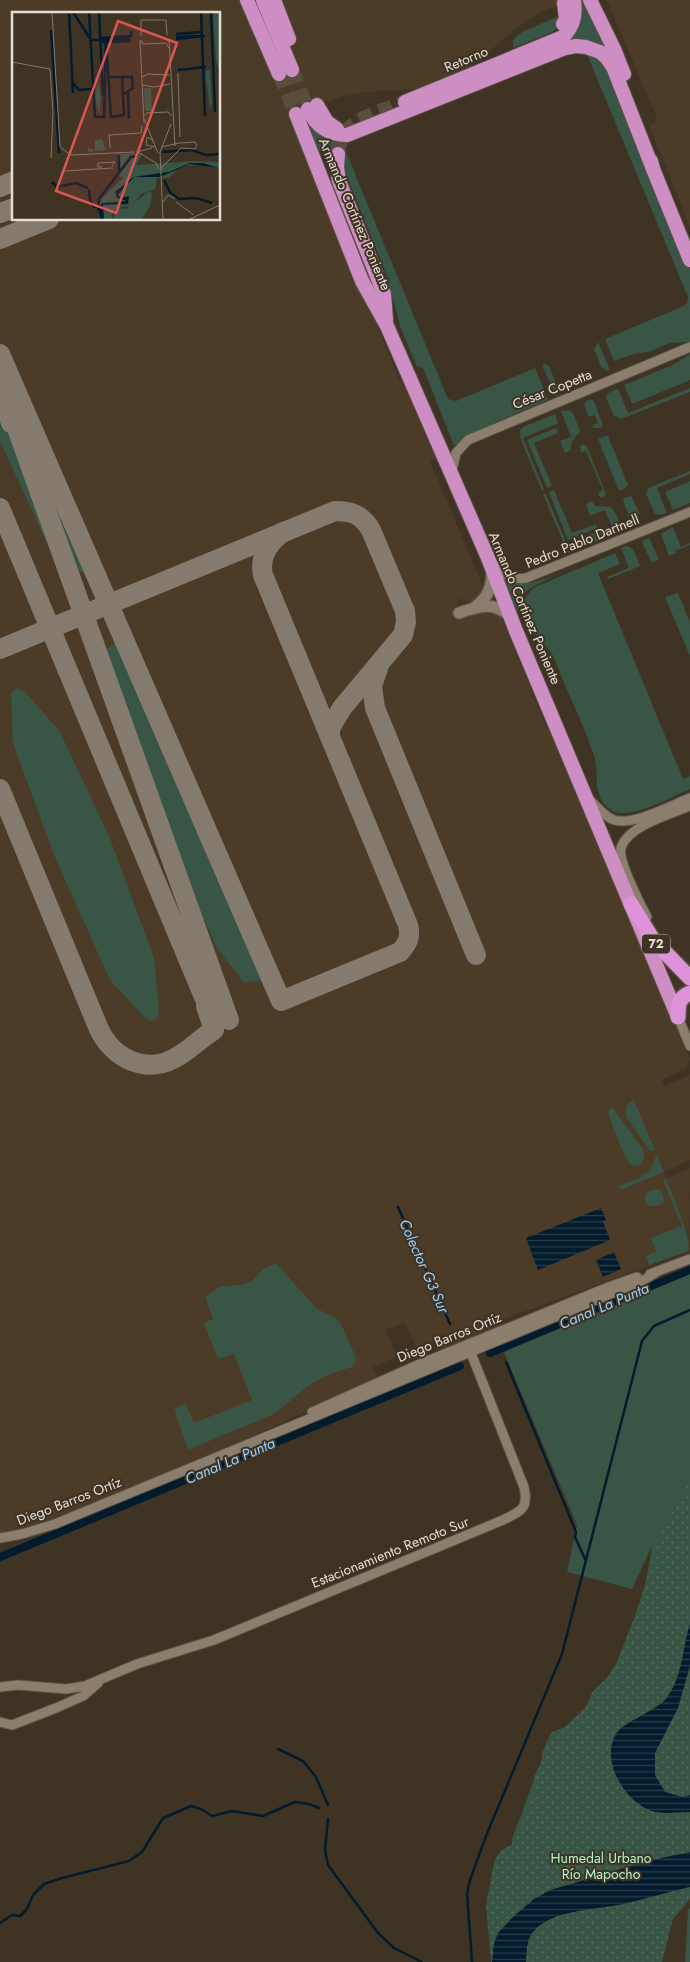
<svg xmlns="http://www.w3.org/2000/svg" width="690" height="1962" font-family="Jost,sans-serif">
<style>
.built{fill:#4c3b26;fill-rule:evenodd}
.green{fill:#395546}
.park{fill:url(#park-dots)}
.water{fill:url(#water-rules)}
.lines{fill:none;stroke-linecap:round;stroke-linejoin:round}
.stream{stroke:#031c2d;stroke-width:2.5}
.canal{stroke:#031c2d;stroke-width:8}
.taxiway{stroke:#847a6d;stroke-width:20}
.trunk-tunnel{stroke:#584d3f;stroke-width:14;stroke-dasharray:14 7;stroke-linecap:butt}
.minor-casing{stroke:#5c5144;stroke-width:11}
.tertiary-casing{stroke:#5c5144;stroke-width:14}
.trunk-casing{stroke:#5c5144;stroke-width:16}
.motorway-casing{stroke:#5c5144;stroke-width:18}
.minor{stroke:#8c7e6d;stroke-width:9}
.tertiary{stroke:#8c7e6d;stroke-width:11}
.trunk{stroke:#cd8ec4;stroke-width:14}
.motorway{stroke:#dd92d9;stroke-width:15}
.labels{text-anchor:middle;stroke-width:4;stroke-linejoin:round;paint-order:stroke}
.shield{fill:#3f3324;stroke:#b4aba0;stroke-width:1}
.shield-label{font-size:12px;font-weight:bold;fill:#e6ded5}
.street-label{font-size:14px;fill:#e6ded5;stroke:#3f3324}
.park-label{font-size:14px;fill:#aef6d1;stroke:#3f3324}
.water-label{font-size:15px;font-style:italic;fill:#94cffc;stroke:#3f3324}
.inset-river{fill:none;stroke:#031c2d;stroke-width:2.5}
.inset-road{fill:none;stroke:#82776b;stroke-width:1}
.view{fill:#da5653;fill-opacity:0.15;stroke:#da5653;stroke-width:2.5}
.inset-edge{fill:none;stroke:#e6ded5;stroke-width:2.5}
</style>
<defs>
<pattern id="park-dots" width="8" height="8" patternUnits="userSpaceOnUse" patternTransform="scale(1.25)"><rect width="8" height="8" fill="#395546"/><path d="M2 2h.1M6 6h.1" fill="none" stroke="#566d60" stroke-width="1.8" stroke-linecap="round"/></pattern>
<pattern id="water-rules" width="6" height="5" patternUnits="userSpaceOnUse" patternTransform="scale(1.25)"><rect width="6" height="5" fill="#031c2d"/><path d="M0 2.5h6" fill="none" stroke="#283d4b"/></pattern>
</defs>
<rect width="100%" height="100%" fill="#3f3324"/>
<g class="built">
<path d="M0 0H573L546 10 524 22 478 61 459 74 426 87 414 89 367 92 344 96 321 103 293 116 399 379 419 406 438 457 430 461 483 586 481 595 477 599 468 602 461 598 456 605 461 618 484 609 502 616 508 623 512 635V643L546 727 556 735 690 1059 686 1069 662 1080 665 1086 690 1075V1160L664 1172 667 1178 690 1168 689 1251 504 1319 500 1328 444 1351 438 1339 416 1348 405 1322 386 1330 397 1357 373 1367 377 1379 268 1429 75 1511 25 1529 0 1533ZM14 14H219V219H14Z"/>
<path d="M607 0H690V227L649 125 658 121Z"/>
</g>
<g class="green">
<path d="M583 0H584L611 55 565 40 581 22Z"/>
<path d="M561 15 557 28 552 32 513 48V40L522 32Z"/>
<path d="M586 52 602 58 630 130 690 268V342L670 343 648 352 633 354 614 361 605 339 684 306 687 303 688 297Z"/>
<path d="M304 113C315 132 321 144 346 141L344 147 448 399 456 401 535 368 548 400 498 421 454 446 423 368 417 367 401 329 387 276 344 169 343 152 330 150 319 151Z"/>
<path d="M598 342 610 370 607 371 601 367 594 349Z"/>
<path d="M0 349 92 571 72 573 45 539 0 441Z"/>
<path d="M690 354V380L632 404 624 385 675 364Z"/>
<path d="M545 364 549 366 559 390 558 395 556 396 542 365Z"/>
<path d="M618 388 628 413 690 388V392L621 419 614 416 606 398 607 394Z"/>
<path d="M590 399 594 401 603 425 601 428H593L592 425 598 423 595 415 589 417 584 404 585 402Z"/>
<path d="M569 410 573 413 580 431 572 442 570 451 565 453 560 441 571 437 561 411Z"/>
<path d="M555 414 558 423 523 438 544 490 542 491 520 437V431L523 427Z"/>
<path d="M556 428 558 433 534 443 552 486 547 488 527 440Z"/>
<path d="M606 436H608L628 485 627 487 619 491 598 439Z"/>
<path d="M583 444 587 447 606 494 603 498 599 496 598 493 603 490 586 451 581 452 580 446Z"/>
<path d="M690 471V474L657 488 667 513 659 515 655 514 646 494 648 488Z"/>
<path d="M690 481V503L673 510 665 492Z"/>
<path d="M554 490 572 533 596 524 597 528 568 540 549 492Z"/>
<path d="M545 493 567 544 606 528 609 536 568 553 543 494Z"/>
<path d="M631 496 640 514 630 518 623 501 624 498Z"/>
<path d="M592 501 595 506 611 507C616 513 622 525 618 533L615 534 605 510 590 516 586 504Z"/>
<path d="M673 527 681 547 690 543V545L675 551 676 553 669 556 661 534Z"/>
<path d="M649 538 659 559 652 563 642 543 643 540Z"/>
<path d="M627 546 633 549 640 566 608 579 607 577 629 568 621 548Z"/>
<path d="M615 553 620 564 598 573 683 779 690 776V789C673 796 627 822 611 810 589 794 601 772 593 753 585 729 574 706 564 683 560 673 557 663 552 654 537 631 505 618 533 588Z"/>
<path d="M553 577C532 587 518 590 517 617L502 580C519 589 535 580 553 577Z"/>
<path d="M678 593 690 622V656L665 597Z"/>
<path d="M120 639 264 980 244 983 217 948 158 820 109 693 104 651Z"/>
<path d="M18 688 25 692 59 730 109 836 154 958 159 1007 158 1016 155 1020 150 1021 144 1017 110 980 54 855 13 743 11 694 14 690Z"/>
<path d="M634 1100 654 1148 655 1150 650 1151 627 1118C624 1109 626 1104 634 1100Z"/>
<path d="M612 1107 644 1151C645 1157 643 1163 638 1166 635 1166 632 1166 630 1164 626 1161 608 1117 608 1111Z"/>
<path d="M656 1153 664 1172 621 1190 619 1186C638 1178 653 1176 656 1153Z"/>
<path d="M666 1179C673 1196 690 1234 689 1251L649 1265 646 1256 656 1252 651 1238 682 1226 663 1180Z"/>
<path d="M656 1189 661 1190 665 1203 656 1206H649L645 1202V1195L648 1191Z"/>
<path d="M276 1263 317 1309 333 1316 340 1322 355 1355 356 1362 352 1367 327 1375 308 1386 274 1414 188 1450 174 1409 186 1404 194 1423 252 1400 234 1354 218 1359 204 1323 213 1319 205 1297 219 1287 244 1284 253 1280 263 1269Z"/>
<path d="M690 1273V1624L512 1852V1839L536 1775 591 1710 618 1664 644 1593 652 1546 632 1589 567 1572 577 1525 504 1352Z"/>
<path d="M690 1908V1962H685L688 1910Z"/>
</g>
<path class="park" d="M690 1468V1899L673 1919 662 1962H491L486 1905 494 1863 497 1856 502 1850 511 1845 516 1838 529 1807 534 1790V1776L541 1763 543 1751 549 1737 552 1732 565 1727 585 1708 593 1691 608 1677 616 1664 635 1616 663 1528 686 1490Z"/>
<g class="water">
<path d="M601 1208 606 1220 603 1221 610 1240 538 1270 526 1238Z"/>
<path d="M614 1252 621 1269 603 1277 596 1260Z"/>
<path d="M690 1624V1666L678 1708 655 1753V1775L665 1792 683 1797 690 1795V1812C679 1812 667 1814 656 1812 627 1806 599 1761 616 1734 625 1720 657 1712 668 1696 683 1675 682 1648 690 1624Z"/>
<path d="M690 1852V1887C668 1892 645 1899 623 1904 596 1910 552 1909 533 1932 526 1940 527 1952 526 1962H492L494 1943 498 1933 513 1917 534 1899 550 1890 652 1860Z"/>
</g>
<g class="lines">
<g class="stream">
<path d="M398 1207 450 1324"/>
<path d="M506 1362 576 1532 575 1537 585 1559"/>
<path d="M278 1749 303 1761 316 1777 328 1805"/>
<path d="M328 1819 325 1850 328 1865 378 1933 394 1948 422 1962"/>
<path d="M0 1923 12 1915 20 1916 27 1909 33 1895 44 1884 62 1878 129 1861 142 1852 163 1818 191 1806 201 1809 212 1816 232 1811 263 1816 295 1802 309 1804 319 1808"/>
<path d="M472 1962 467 1893 470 1880 486 1836 562 1654 642 1341 654 1326 690 1310"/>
</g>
<g class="canal">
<path d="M490 1353 690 1270"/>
<path d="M0 1557 460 1366"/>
</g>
<g class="taxiway">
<path d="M0 187 14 181"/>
<path d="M0 213 14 208"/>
<path d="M0 239 49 219"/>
<path d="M0 354 281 1001 400 952C408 943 411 937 408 925L263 575C259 557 269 542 283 532"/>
<path d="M0 390 11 423"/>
<path d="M0 508 204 997 216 1016 229 1020 10 409"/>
<path d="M0 649 335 511C352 511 362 515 371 530L405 611 406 622 403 635 342 708 330 728V735"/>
<path d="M378 668 372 686 375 708 476 955"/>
<path d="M0 789 98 1027C112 1059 148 1077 180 1055 192 1048 202 1037 214 1030L206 1006"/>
</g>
<g class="trunk-tunnel">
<path d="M292 70 308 109"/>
<path d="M279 74 296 114"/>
<path d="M338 154C340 145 342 135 348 129 362 115 387 109 405 102"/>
</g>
<g class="minor-casing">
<g id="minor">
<path d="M452 471 456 453 468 440 690 347"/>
<path d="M492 562C503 573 510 581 526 578L690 512"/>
<path d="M590 800C597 807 605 817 614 820 633 826 672 805 690 798"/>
<path d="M647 917C640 904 618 861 621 848 627 826 671 814 690 806"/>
<path d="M678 1017 690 1046"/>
<path d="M650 1274 690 1259"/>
<path d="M312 1412 415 1366 606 1288 637 1277"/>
<path d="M0 1538 22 1534 55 1524 642 1281 655 1273"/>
<path d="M0 1687 18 1685 66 1689 85 1686 137 1664 214 1640 503 1520C521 1511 529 1509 524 1487L469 1348V1344"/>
<path d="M0 1722 12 1725 56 1708 83 1696 98 1683"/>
</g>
</g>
<g class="tertiary-casing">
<g id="tertiary">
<path d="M475 607C488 598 493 586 492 570"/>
<path d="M459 613C479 606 494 601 511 617"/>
</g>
</g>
<g class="trunk-casing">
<g id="trunk">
<path d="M247 0 279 74"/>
<path d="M263 0 292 70"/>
<path d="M274 0 289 39"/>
<path d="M590 0 614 49 624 74"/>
<path d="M563 24 566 19 564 3"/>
<path d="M405 102 563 37C574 26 576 15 574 0"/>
<path d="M317 105 327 122 337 129"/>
<path d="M308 109C316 127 328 135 347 135L565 48 576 46 586 47 600 52 606 57 613 67 653 169"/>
<path d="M296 114 362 281 387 326 488 558 516 631 678 1017"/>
<path d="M338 154 337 167 339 181 384 294 386 320"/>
<path d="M651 161 653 169 690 260"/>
</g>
</g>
<g class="motorway-casing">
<g id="motorway">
<path d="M631 904 653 940 690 978"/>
<path d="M678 1017C678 1006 678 997 690 993"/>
</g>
</g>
<use href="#minor" class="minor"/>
<use href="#tertiary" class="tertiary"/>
<use href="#trunk" class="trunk"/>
<use href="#motorway" class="motorway"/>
</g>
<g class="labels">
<rect class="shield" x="642" y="934.5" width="28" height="19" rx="4"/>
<g class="shield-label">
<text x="656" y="948">72</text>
</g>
<g class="street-label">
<text transform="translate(466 59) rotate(-23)" y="5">Retorno</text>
<text transform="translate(355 214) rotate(67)" y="5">Armando Cortínez Poniente</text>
<text transform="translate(552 389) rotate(-22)" y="5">César Copetta</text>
<text transform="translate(582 541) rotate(-22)" y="5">Pedro Pablo Dartnell</text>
<text transform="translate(525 608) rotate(67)" y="5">Armando Cortínez Poniente</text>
<text transform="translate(449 1337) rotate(-22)" y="5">Diego Barros Ortíz</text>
<text transform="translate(69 1501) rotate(-21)" y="5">Diego Barros Ortíz</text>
<text transform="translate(390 1552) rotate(-22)" y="5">Estacionamiento Remoto Sur</text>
</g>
<g class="park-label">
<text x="601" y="1863">Humedal Urbano<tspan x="601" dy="16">Río Mapocho</tspan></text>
</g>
<g class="water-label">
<text transform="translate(424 1266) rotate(66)" y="5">Colector G3 Sur</text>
<text transform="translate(604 1306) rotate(-23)" y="5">Canal La Punta</text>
<text transform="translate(230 1461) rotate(-23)" y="5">Canal La Punta</text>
</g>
</g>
<g transform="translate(12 12)">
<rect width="208" height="208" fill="#3f3324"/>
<path d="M201 0H207V57L204 49ZM198 58 200 92 198 97 194 67V59ZM86 69 89 85 87 102 83 85ZM132 76 143 77 139 78 140 98H155V95L157 98 133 99ZM90 127 94 138 76 140V136L83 138V128ZM131 141 124 153H145L92 185 112 166 105 163 107 142ZM137 179 140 181 139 192 130 207H101L105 196 114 197Z" fill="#395546"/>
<path d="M183 149 207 150V157L189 152 168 155 157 166H145L143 177 129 182 120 194 104 196 99 204 101 207H87L86 197 90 186 125 153Z" fill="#395546"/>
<path d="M178 151H191L207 156 178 152 148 165H122L106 183 109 186 117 184 116 192 91 193 92 207H88L86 197 90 191 115 189 105 186 103 180 121 165 157 160Z" fill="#031c2d"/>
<path class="inset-river" d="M57 0 61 81M61 0 79 28 118 27M77 0 83 105H92L94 28 99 105 112 103 110 67 113 64M87 0 91 84M189 0 193 104M199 0 203 100M39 18 47 141M164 22 190 20M164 25 190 24M89 26 119 24V19M164 27 193 24M89 30 119 29M166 58 194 55M95 65H120L121 76 112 82M61 71 67 78 80 77M116 80 117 107M150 140 180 138 194 143 208 142M107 143V162M152 168 158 180 167 187 184 186 200 191M40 170 45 175 64 171 76 176M77 177 78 188 83 196M86 199 87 187 119 145 126 144"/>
<path class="inset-road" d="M40 0 48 135 59 143 122 140M129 24V8H154L155 23M157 27 163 134M128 28 132 110M129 28 131 32 154 31 157 36M0 50 38 57 41 101 39 146M166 61 168 125M130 65 136 62 157 63M130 73 142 75 158 72M132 104 135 101 156 100 160 104M132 107 146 141M141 128 135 125 134 133 143 135M167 131 183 130 185 133 183 137 169 136M149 135 167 131M98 136 97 123 129 121 130 114M125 140 140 136M126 140 144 151 147 157M90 155H86V151L103 150 100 154M149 156 169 136M52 159 101 156M151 190 156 183 163 187M164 190 182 203M151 207 148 140 159 112M178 207 208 193"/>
<path class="view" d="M106 9 165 31 104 201 44 179Z"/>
<rect width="208" height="208" class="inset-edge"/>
</g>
</svg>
